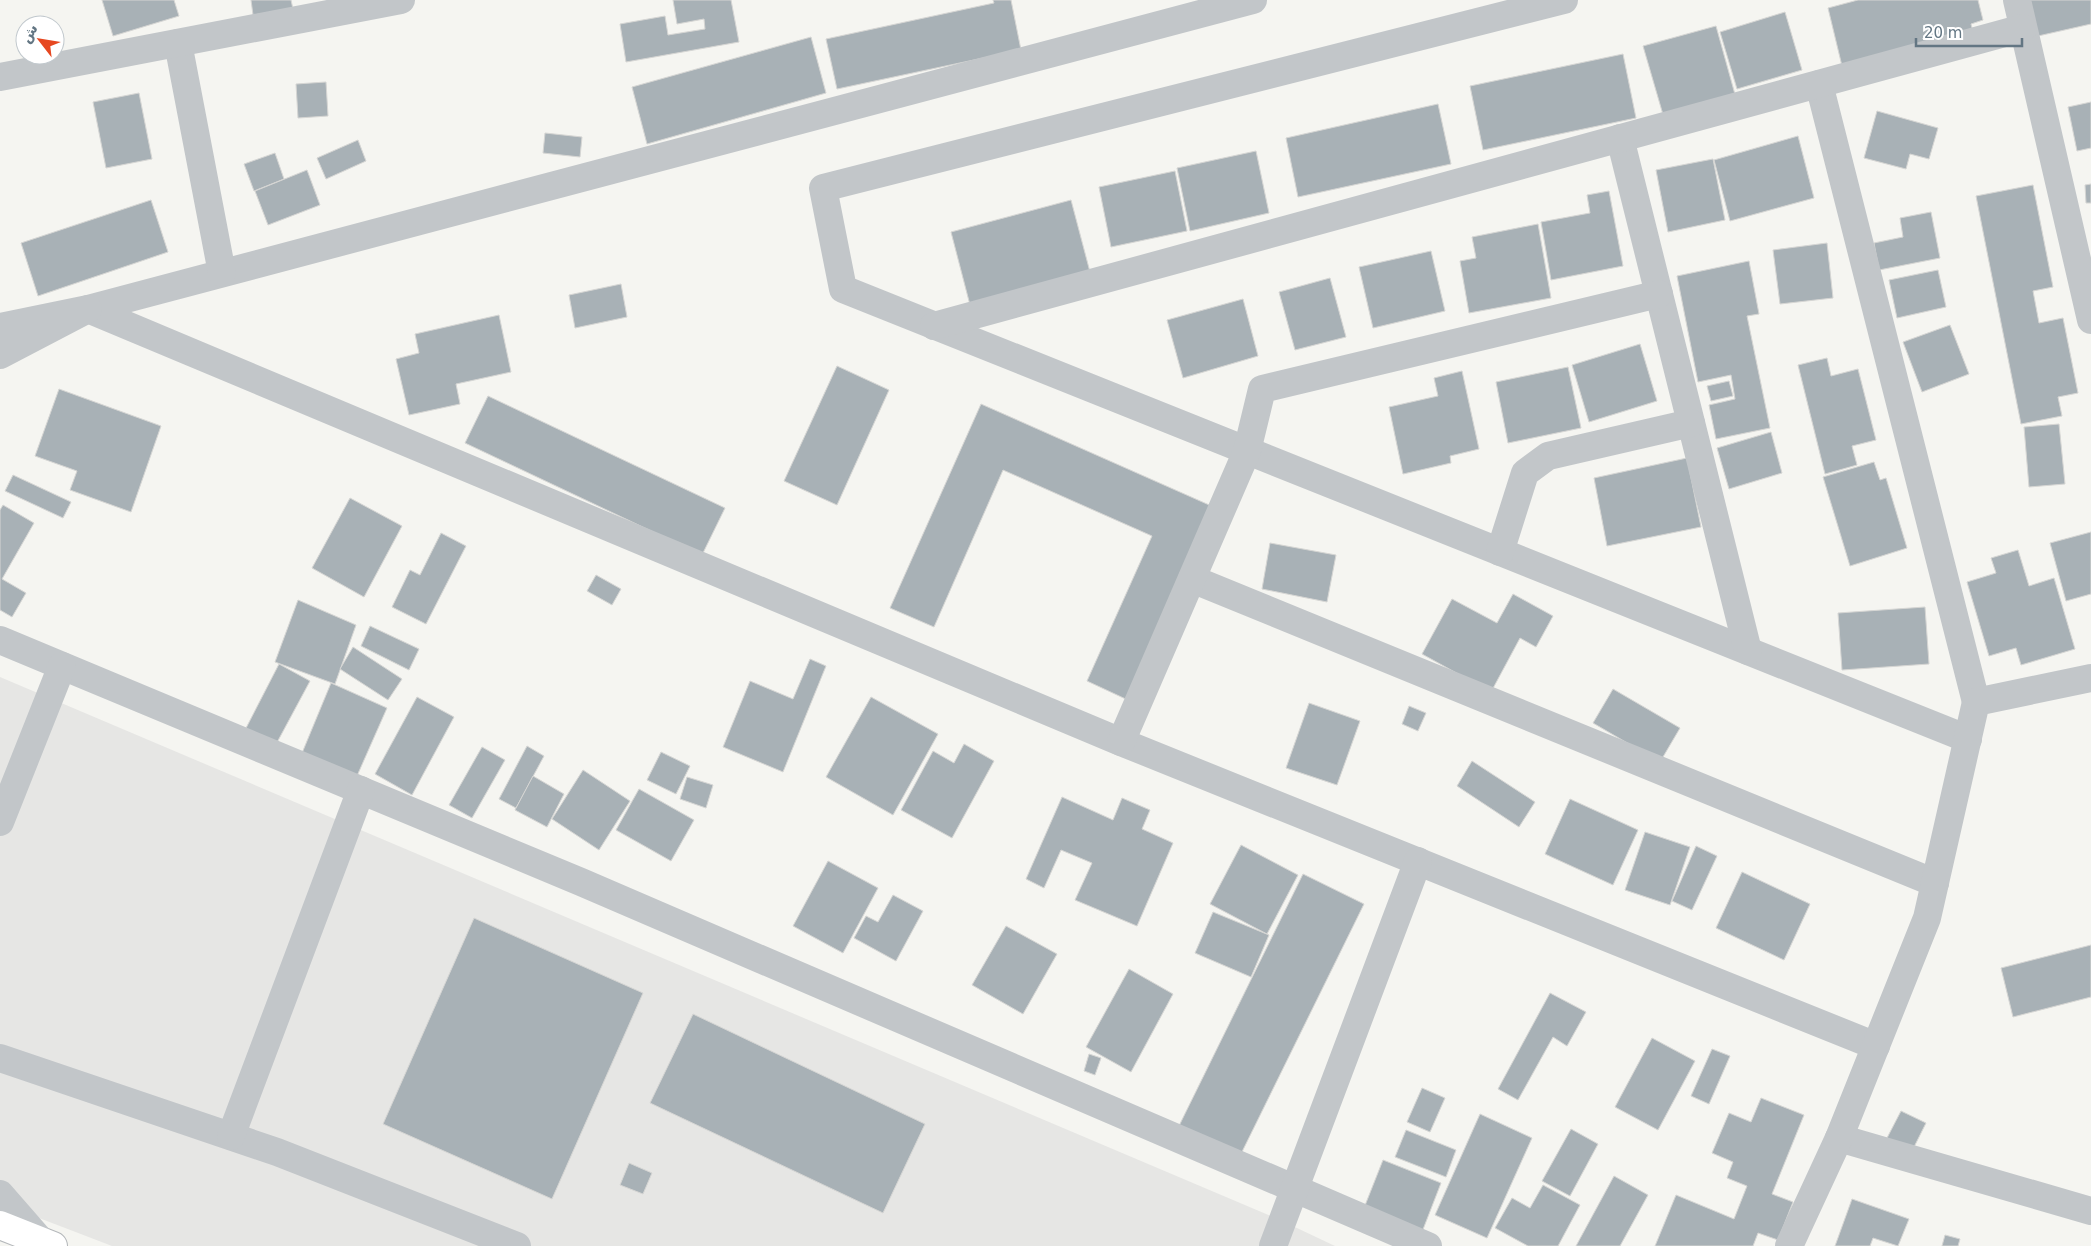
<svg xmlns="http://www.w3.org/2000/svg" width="2091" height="1246" font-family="'DejaVu Sans','Noto Naskh Arabic',sans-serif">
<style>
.built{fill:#e6e6e4}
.building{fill:#a8b1b6;stroke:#d6d6d4}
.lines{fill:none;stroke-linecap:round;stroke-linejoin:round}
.highway-casing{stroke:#b5b8bb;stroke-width:30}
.minor{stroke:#c2c6c9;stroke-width:28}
.highway{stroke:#fff;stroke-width:28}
</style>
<rect width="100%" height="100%" fill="#f5f5f1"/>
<path class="built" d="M0 677 1280 1220 1335 1246H112L0 1203Z"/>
<g class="building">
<path d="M102 0H174L179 16 113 36Z"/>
<path d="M251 0H291L293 9 253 15Z"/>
<path d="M673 0H731L739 42 626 62 620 24 665 16 668 35 705 29 704 19 677 24Z"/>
<path d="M993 0H1011L1021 50 837 89 826 39 994 3Z"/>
<path d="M1858 0H1978L1983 20 1971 24 1973 32 1842 66 1828 8Z"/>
<path d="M2030 0H2091V24L2038 36Z"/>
<path d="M1785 12 1802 70 1737 89 1720 32Z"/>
<path d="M1716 26 1736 98 1664 118 1643 46Z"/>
<path d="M811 37 826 93 647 144 632 87Z"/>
<path d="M1623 54 1636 118 1483 150 1470 86Z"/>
<path d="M326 82 328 116 298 118 296 84Z"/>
<path d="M139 93 152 159 106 168 93 102Z"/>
<path d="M2091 102V148L2077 151 2068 107Z"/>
<path d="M1438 104 1451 164 1298 197 1286 138Z"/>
<path d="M1877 111 1938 128 1929 159 1910 154 1906 169 1864 158Z"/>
<path d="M545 133 582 137 580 157 543 153Z"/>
<path d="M1798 136 1814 198 1730 221 1714 160Z"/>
<path d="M358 140 366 161 326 179 317 158Z"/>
<path d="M1256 151 1269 213 1190 231 1177 168Z"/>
<path d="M275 153 284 179 254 191 244 164Z"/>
<path d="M1713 159 1725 220 1668 232 1656 170Z"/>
<path d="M307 170 320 205 268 225 255 191Z"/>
<path d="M1175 171 1187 231 1111 247 1099 187Z"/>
<path d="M2091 184V203H2086L2085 185Z"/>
<path d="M2033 185 2053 287 2033 291 2039 323 2063 318 2078 393 2058 397 2062 416 2021 424 1976 196Z"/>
<path d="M1609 191 1623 266 1551 280 1541 222 1590 213 1587 195Z"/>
<path d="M151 200 168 252 38 296 21 243Z"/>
<path d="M1071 200 1090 272 970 305 951 232Z"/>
<path d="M1931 212 1940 258 1879 270 1874 243 1903 237 1900 218Z"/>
<path d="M1538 224 1551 298 1469 313 1460 261 1476 258 1472 237Z"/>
<path d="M1827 243 1833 298 1780 304 1773 250Z"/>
<path d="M1431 251 1445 311 1373 328 1359 267Z"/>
<path d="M1749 261 1759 314 1747 316 1770 428 1716 439 1709 405 1735 399 1731 375 1698 382 1677 276Z"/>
<path d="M1938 270 1946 307 1897 318 1889 280Z"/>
<path d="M1330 278 1346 337 1295 350 1279 292Z"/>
<path d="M621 284 627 317 575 328 569 295Z"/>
<path d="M1243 299 1258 356 1183 378 1167 320Z"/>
<path d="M499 315 511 372 456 384 460 404 409 415 396 359 419 353 415 334Z"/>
<path d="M1950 325 1969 374 1922 392 1903 342Z"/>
<path d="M1640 344 1657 401 1589 422 1572 365Z"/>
<path d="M1827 358 1831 376 1858 369 1876 440 1852 446 1857 465 1825 474 1798 365Z"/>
<path d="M837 366 889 390 837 505 784 481Z"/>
<path d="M1568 367 1581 428 1508 443 1496 382Z"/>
<path d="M1462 371 1479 449 1450 456 1451 463 1403 474 1389 407 1438 396 1434 378Z"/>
<path d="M1729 381 1733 396 1711 401 1707 386Z"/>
<path d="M59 389 161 426 131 512 70 490 77 471 35 456Z"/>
<path d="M488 396 725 508 702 555 465 443Z"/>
<path d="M981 404 1216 508 1130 701 1087 681 1152 536 1003 470 934 627 890 608Z"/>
<path d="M2059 424 2065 484 2029 487 2024 427Z"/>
<path d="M1771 432 1782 473 1729 489 1717 448Z"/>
<path d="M1687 458 1701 527 1607 546 1594 478Z"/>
<path d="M1874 462 1880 480 1886 478 1907 548 1850 566 1823 477Z"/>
<path d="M13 475 71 502 63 518 5 491Z"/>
<path d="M350 498 402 526 364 597 312 568Z"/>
<path d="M3 505 34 523 2 579 26 593 12 617 0 610V510Z"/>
<path d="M2091 532V594L2066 601 2050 543Z"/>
<path d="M441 533 466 546 426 624 392 607 410 570 420 575Z"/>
<path d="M1270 543 1336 555 1327 602 1262 589Z"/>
<path d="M2018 550 2029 586 2054 578 2075 649 2021 665 2016 648 1989 656 1967 582 1996 573 1991 558Z"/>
<path d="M596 575 621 589 612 605 587 591Z"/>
<path d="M1513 594 1553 616 1536 647 1520 638 1491 692 1422 654 1452 599 1497 623Z"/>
<path d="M298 600 356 625 335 684 275 662Z"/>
<path d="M1925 607 1929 664 1842 670 1838 613Z"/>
<path d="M370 626 419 649 409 670 361 646Z"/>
<path d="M353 647 402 679 388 700 340 669Z"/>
<path d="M810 659 826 666 783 772 723 747 750 681 793 699Z"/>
<path d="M279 664 310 681 274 748 244 732Z"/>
<path d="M331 683 387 708 349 794 295 770Z"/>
<path d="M1613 689 1680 728 1660 762 1593 723Z"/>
<path d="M417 697 454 717 412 795 375 774Z"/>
<path d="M871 697 938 734 893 815 826 777Z"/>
<path d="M1309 703 1360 721 1337 785 1286 768Z"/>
<path d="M1409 706 1426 713 1418 731 1402 724Z"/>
<path d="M964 744 994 761 952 838 901 810 933 751 954 763Z"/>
<path d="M527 746 544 756 516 808 499 799Z"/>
<path d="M482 747 505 760 472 818 449 805Z"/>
<path d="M661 752 690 766 676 794 647 780Z"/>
<path d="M1472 761 1535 802 1519 827 1457 786Z"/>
<path d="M583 770 630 801 599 850 552 819Z"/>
<path d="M533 776 564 794 547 827 515 810Z"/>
<path d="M687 777 713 785 706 808 680 799Z"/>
<path d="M639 789 694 820 671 861 616 830Z"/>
<path d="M1062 797 1113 820 1122 798 1150 810 1142 829 1173 843 1137 926 1075 900 1092 863 1061 850 1044 888 1026 879Z"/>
<path d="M1570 799 1638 830 1613 885 1545 854Z"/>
<path d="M1645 832 1690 847 1670 905 1625 890Z"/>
<path d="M1241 845 1298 875 1267 934 1210 904Z"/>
<path d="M1696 846 1717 856 1692 910 1672 901Z"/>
<path d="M828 861 878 888 843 953 793 926Z"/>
<path d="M1742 872 1810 904 1784 960 1716 928Z"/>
<path d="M1303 874 1364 904 1236 1164 1175 1134Z"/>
<path d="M893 895 923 911 896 961 854 938 866 916 878 922Z"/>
<path d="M1213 912 1269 935 1251 977 1195 953Z"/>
<path d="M474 918 643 993 552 1199 383 1124Z"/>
<path d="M1006 926 1057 954 1023 1014 972 985Z"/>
<path d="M2091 945V997L2013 1017 2001 968Z"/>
<path d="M1129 969 1173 994 1131 1072 1086 1047Z"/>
<path d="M1550 993 1586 1012 1567 1046 1553 1037 1518 1100 1498 1089Z"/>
<path d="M693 1014 925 1124 883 1213 650 1103Z"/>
<path d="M1652 1038 1695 1061 1658 1130 1615 1107Z"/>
<path d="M1712 1049 1730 1056 1709 1104 1691 1096Z"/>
<path d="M1089 1054 1101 1058 1095 1075 1084 1071Z"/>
<path d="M1422 1088 1445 1098 1430 1132 1407 1122Z"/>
<path d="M1761 1098 1804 1115 1772 1194 1793 1202 1778 1240 1758 1233 1753 1246H1655L1676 1195 1734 1219 1747 1186 1727 1178 1733 1162 1712 1153 1729 1113 1751 1122Z"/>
<path d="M1901 1111 1926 1123 1912 1151 1887 1138Z"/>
<path d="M1480 1114 1532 1138 1487 1238 1435 1215Z"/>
<path d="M1571 1129 1598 1144 1570 1196 1542 1181Z"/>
<path d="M1406 1130 1456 1150 1446 1177 1395 1157Z"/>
<path d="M1383 1160 1441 1183 1422 1232 1364 1208Z"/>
<path d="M629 1163 652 1173 643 1194 620 1185Z"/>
<path d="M1614 1176 1648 1195 1620 1246H1576Z"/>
<path d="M1543 1185 1580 1205 1558 1246H1528L1495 1228 1512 1198 1530 1208Z"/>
<path d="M1852 1199 1909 1219 1898 1246 1873 1238 1870 1246H1835Z"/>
<path d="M1945 1235 1960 1239 1958 1246H1942Z"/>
</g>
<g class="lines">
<g class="highway-casing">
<path id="highway" d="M0 1225 53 1246"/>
</g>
<g class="minor">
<path d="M1253 0 88 309 1121 742 1876 1046"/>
<path d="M1564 0 823 188 843 289 1968 739"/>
<path d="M2017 0 2091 320"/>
<path d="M178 43 222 273"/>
<path d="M0 77 401 0"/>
<path d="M1819 84 1976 702"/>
<path d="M1620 138 1748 651"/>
<path d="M934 326 2023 28"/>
<path d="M0 327 88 309 0 355"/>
<path d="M1500 552 1525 473 1548 456 1691 423"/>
<path d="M1192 579 1935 883"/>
<path d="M0 640 581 882 1428 1246"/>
<path d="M1121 742 1247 451 1262 389 1659 294"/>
<path d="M0 822 62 666"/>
<path d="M0 1058 277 1152 517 1246"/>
<path d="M231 1136 361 790"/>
<path d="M1839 1138 2091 1211"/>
<path d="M0 1194 41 1241"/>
<path d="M1273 1246 1418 861"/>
<path d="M1789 1246 1839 1138 1927 918 1976 702 2091 678"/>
</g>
<use href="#highway" class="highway"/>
</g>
<g transform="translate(40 40) rotate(301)"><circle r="24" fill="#ffffff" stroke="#c1c8cd"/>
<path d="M0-4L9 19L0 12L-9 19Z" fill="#e64720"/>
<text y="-8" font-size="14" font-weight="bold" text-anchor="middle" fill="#637683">ش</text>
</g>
<path d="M1916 38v8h106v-8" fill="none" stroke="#637683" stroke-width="2.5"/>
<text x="1924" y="38" font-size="15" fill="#637683" stroke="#ffffff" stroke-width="4" paint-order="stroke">20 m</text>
</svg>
